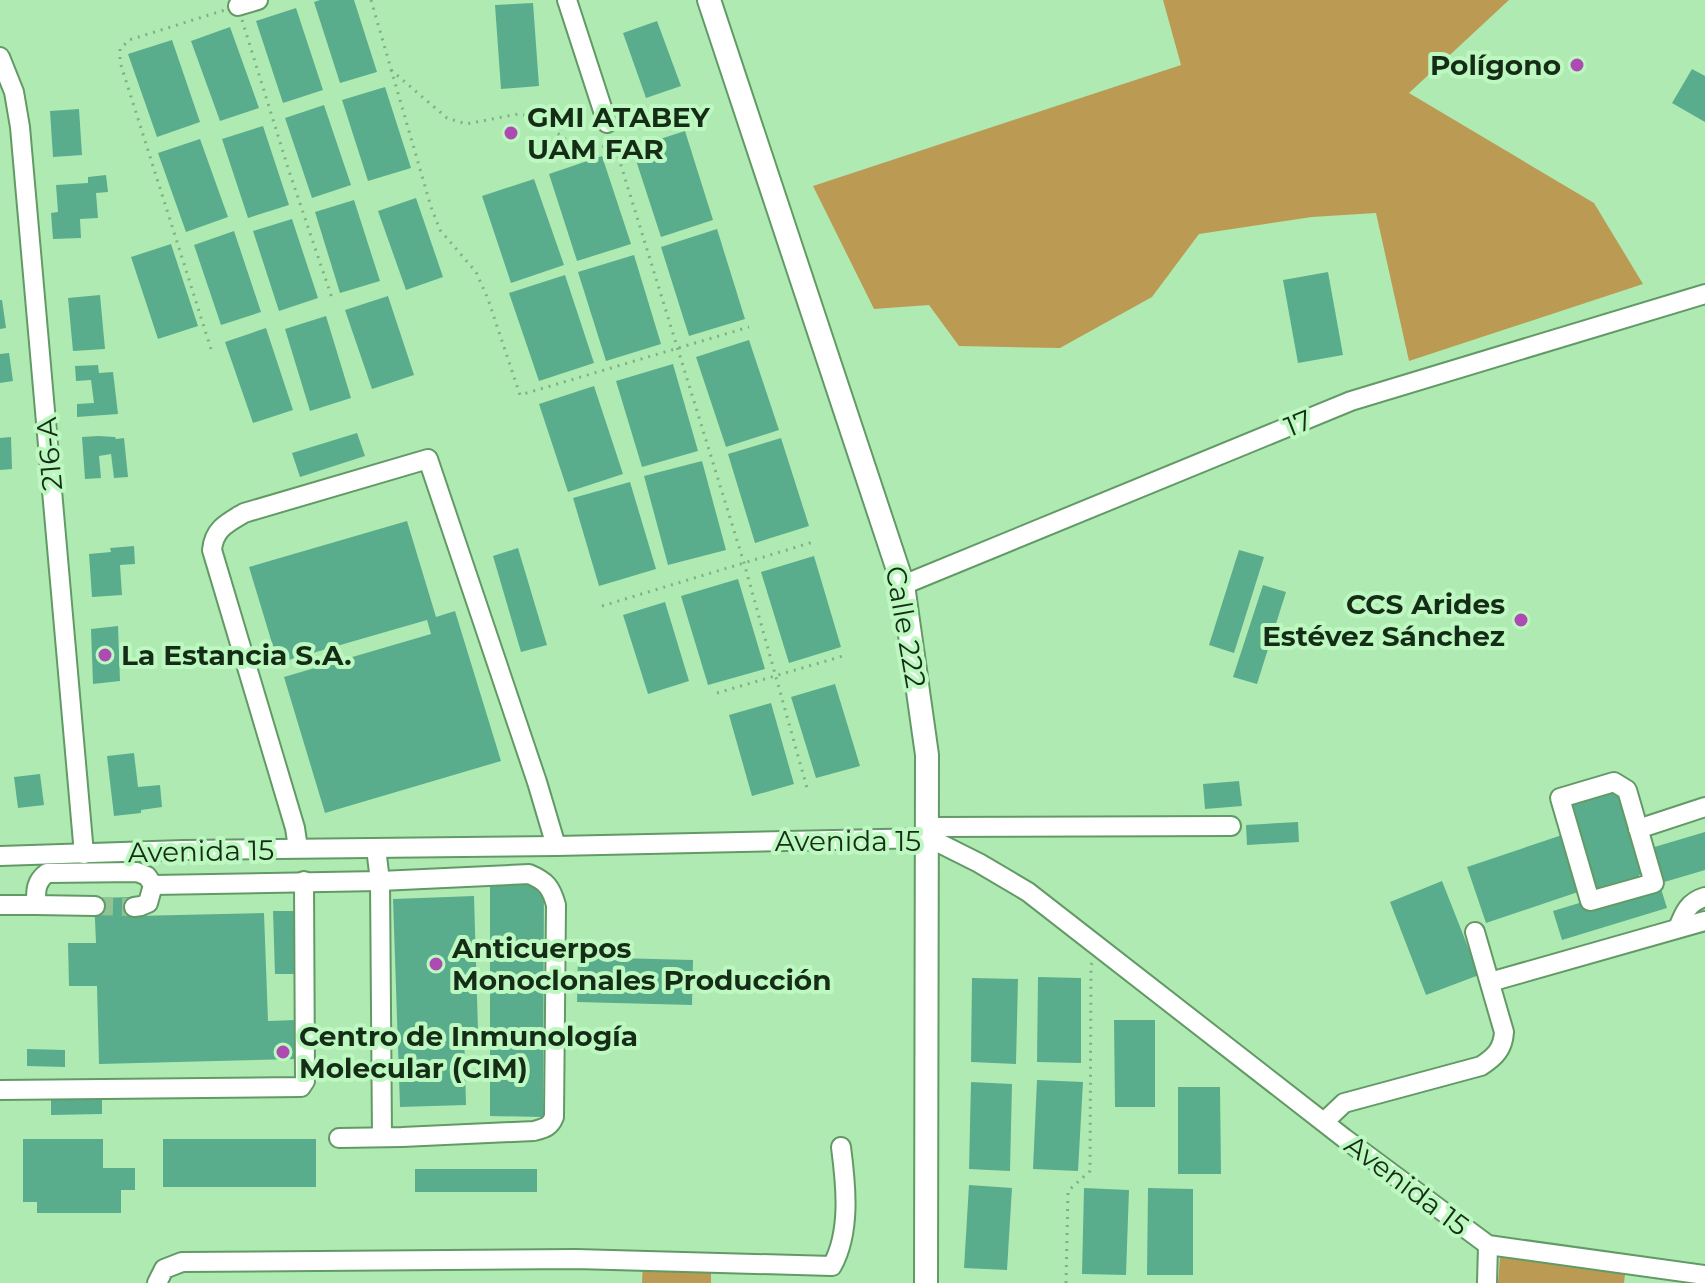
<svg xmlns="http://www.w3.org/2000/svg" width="1705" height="1283" font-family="Montserrat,sans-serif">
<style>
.forest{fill:#bb9b54}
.building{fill:#59ad8c}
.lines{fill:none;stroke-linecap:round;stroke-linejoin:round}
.minor-tunnel{stroke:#91c494;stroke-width:18;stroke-dasharray:18 9;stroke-linecap:butt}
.minor-casing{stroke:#629a66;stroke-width:22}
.major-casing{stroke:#629a66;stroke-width:26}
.path{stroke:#80af82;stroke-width:3;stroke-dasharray:2 6;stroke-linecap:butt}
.minor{stroke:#fff;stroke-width:18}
.major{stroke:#fff;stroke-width:22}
.poi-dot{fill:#ae4bb2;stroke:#bdf8c0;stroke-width:3}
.labels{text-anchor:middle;stroke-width:8;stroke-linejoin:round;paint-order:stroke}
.poi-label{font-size:28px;font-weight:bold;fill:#152c17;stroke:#bdf8c0;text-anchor:start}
.street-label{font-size:28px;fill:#152c17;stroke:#bdf8c0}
</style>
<rect width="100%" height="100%" fill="#b0eab3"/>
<g class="forest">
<path d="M1163 0H1509L1409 93 1594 203 1643 284 1409 361 1376 213 1312 217 1199 234 1152 297 1060 348 959 346 929 305 874 309 813 186 1181 65Z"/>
<path d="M1500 1257 1625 1274 1624 1283H1498Z"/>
<path d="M643 1260 711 1261V1283H642Z"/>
</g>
<g class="building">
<path d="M320 0H354L377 72 340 83 314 2Z"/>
<path d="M533 3 539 86 501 89 495 5Z"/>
<path d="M296 8 323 90 283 103 256 21Z"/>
<path d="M657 21 681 86 646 98 623 33Z"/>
<path d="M230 27 259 108 220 121 191 41Z"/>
<path d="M172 40 200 122 157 137 128 54Z"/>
<path d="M1692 69 1705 76V122L1672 103Z"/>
<path d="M385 87 411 168 368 181 342 100Z"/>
<path d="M324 105 351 185 312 198 285 118Z"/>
<path d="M79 109 82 155 53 157 50 111Z"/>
<path d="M263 126 289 205 248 218 222 139Z"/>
<path d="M685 131 713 220 661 237 632 148Z"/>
<path d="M200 139 228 217 186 232 158 153Z"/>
<path d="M602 156 631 244 577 261 549 174Z"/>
<path d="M106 175 108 192 96 193 98 218 80 219 81 238 53 239 51 213 58 212 56 185 88 183V177Z"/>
<path d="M534 179 564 265 511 283 482 196Z"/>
<path d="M416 198 443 277 406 290 378 211Z"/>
<path d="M354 200 380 281 340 293 315 212Z"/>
<path d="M292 219 318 298 279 311 253 231Z"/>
<path d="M717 229 745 319 689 336 661 247Z"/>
<path d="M234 231 261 312 221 325 194 245Z"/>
<path d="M171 244 198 326 158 339 131 257Z"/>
<path d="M634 255 661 344 606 361 578 272Z"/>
<path d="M1328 272 1343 355 1298 363 1283 280Z"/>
<path d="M565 275 594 363 539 381 509 293Z"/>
<path d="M100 295 105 349 73 351 68 298Z"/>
<path d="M388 296 414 375 372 389 345 310Z"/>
<path d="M0 300H2L6 328 0 329Z"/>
<path d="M326 316 351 398 310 411 285 329Z"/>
<path d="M266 328 293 410 253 423 225 342Z"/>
<path d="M749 340 779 430 726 447 696 357Z"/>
<path d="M9 353 13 381 0 383V354Z"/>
<path d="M673 364 698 451 642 467 616 381Z"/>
<path d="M98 365 99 373 113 372 118 414 77 417V404L94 403 91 380 76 381 75 366Z"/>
<path d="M594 386 623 474 568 492 539 404Z"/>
<path d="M357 433 365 456 300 477 292 453Z"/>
<path d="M98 436 115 437 116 439 124 438 128 477 114 478 111 454 99 456 101 478 85 479 82 437Z"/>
<path d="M11 437 12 469 0 470V438Z"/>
<path d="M781 438 809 526 755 543 728 454Z"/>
<path d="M702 461 726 550 668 565 644 476Z"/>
<path d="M630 482 656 569 599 586 573 498Z"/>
<path d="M407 521 436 617 455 611 501 761 325 813 284 677 431 634 427 620 278 663 249 567Z"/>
<path d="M134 546 135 564 120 565 122 595 92 597 89 554 111 552 110 548Z"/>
<path d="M518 548 547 645 521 652 493 556Z"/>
<path d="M1239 550 1264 557 1234 653 1209 645Z"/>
<path d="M814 556 841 647 789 663 761 572Z"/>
<path d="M738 579 765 669 708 685 681 596Z"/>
<path d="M1263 585 1286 592 1257 684 1233 677Z"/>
<path d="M665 602 689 681 648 694 623 615Z"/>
<path d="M118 626 120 681 93 684 91 629Z"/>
<path d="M835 684 860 766 816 778 791 697Z"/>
<path d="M771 703 794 784 752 796 729 715Z"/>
<path d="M134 753 138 787 160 785 162 807 141 810V813L114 816 107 756Z"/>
<path d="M40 774 44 805 18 808 14 777Z"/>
<path d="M1239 781 1242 806 1205 809 1203 784Z"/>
<path d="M1620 789 1644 873 1639 875V877L1596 889 1571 803Z"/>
<path d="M1298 822 1299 842 1247 845 1246 825Z"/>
<path d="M1705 832V870L1661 883 1651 848Z"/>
<path d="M1562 835 1581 891 1486 923 1467 867Z"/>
<path d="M1658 879 1667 908 1562 940 1553 911Z"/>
<path d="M1442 881 1479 975 1426 995 1390 902Z"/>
<path d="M490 884H544L543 1117 490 1116Z"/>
<path d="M474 896 478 1030H464L466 1105 400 1107 393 899Z"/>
<path d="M133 897 134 916 264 913 268 1021 296 1020 297 1059 99 1064 97 986H69L68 943H96L94 898Z"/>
<path d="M273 911H296L298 974H275Z"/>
<path d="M578 957 693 960 692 1005 577 1002Z"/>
<path d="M1038 977 1081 978V1063L1037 1062Z"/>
<path d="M972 978 1018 979 1016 1064 971 1062Z"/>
<path d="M1114 1020H1155V1107H1115Z"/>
<path d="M27 1049 65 1050V1067L27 1066Z"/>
<path d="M1037 1080 1083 1082 1078 1171 1033 1169Z"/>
<path d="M971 1082 1012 1084 1010 1171 969 1169Z"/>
<path d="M1178 1087H1220L1221 1174H1178Z"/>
<path d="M102 1098V1114L51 1115V1100Z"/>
<path d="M23 1139H103V1168H135V1190H121V1213H37V1202H23Z"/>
<rect x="163" y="1139" width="153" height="48"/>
<rect x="415" y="1169" width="122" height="23"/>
<path d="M969 1185 1012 1188 1007 1270 964 1268Z"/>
<path d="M1084 1188 1129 1190 1126 1275 1082 1274Z"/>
<path d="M1148 1188 1193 1189V1275H1147Z"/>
</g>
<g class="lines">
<path class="minor-tunnel" d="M95 906 134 907"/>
<g class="minor-casing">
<g id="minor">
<path d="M567 0 607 123"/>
<path d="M238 6 258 0"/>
<path d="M0 57 14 92 20 127 84 854"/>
<path d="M903 585 1351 401 1705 294"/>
<path d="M1614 782 1627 790 1654 883 1590 901 1560 798Z"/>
<path d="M929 827 1231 826"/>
<path d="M1638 829 1705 807"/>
<path d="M298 848 295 828 212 550C214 529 227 523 244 513L428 459 537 782 556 846"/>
<path d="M376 848 380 881 382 1137"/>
<path d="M0 856 183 850 556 846 929 838 979 863 1028 892 1344 1138 1488 1245 1705 1275"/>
<path d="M153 885 380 881 529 874C546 881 551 887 556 905L554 1117C550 1127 545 1128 534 1131L402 1137 339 1138"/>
<path d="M0 905H36"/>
<path d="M95 906 36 905C36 891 35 882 47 873L137 872 147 876 153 885 148 903 141 906 134 907"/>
<path d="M1678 928C1684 913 1688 902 1705 897"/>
<path d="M1490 982 1705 921"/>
<path d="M0 1090 301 1087 305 1081 304 881"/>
<path d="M1324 1122 1344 1103 1481 1066C1495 1057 1503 1049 1504 1032L1475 932"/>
<path d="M157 1283 164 1269 182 1262 576 1259 832 1266C851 1232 846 1185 841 1147"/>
<path d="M1487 1283 1488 1245"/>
</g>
</g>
<g class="major-casing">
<path id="major" d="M709 0 903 585 927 755 926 1283"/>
</g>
<g class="path">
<path d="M371 0 431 207 440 230 476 272 488 299 520 395 749 327"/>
<path d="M242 20 289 171 333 301"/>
<path d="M391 70 447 118 466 124 518 114 531 116 543 122 569 142 585 147 615 146 744 563 807 788"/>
<path d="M211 349 120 62V49L129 40 225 10"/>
<path d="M602 606 813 542"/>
<path d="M717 693 843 656"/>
<path d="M1066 1283 1068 1191 1090 1171 1091 965 1093 961"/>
</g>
<use href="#minor" class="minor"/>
<use href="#major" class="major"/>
</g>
<g class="poi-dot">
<circle cx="1577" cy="65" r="8"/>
<circle cx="511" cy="133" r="8"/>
<circle cx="1521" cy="620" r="8"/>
<circle cx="105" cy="655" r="8"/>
<circle cx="436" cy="964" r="8"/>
<circle cx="283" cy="1052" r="8"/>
</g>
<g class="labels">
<g class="poi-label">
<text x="1561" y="75" text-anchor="end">Polígono</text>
<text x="527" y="127">GMI ATABEY<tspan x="527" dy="32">UAM FAR</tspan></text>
<text x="1505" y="614" text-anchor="end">CCS Arides<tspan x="1505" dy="32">Estévez Sánchez</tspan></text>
<text x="121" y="665">La Estancia S.A.</text>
<text x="452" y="958">Anticuerpos<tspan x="452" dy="32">Monoclonales Producción</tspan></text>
<text x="299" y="1046">Centro de Inmunología<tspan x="299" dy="32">Molecular (CIM)</tspan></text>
</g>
<g class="street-label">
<text transform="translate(1298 423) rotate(-22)" y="10">17</text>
<text transform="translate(49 454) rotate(-95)" y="10">216-A</text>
<text transform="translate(906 627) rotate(80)" y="10">Calle 222</text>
<text x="848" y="851">Avenida 15</text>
<text transform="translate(201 851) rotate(-1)" y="10">Avenida 15</text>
<text transform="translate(1407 1185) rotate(37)" y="10">Avenida 15</text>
</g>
</g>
</svg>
